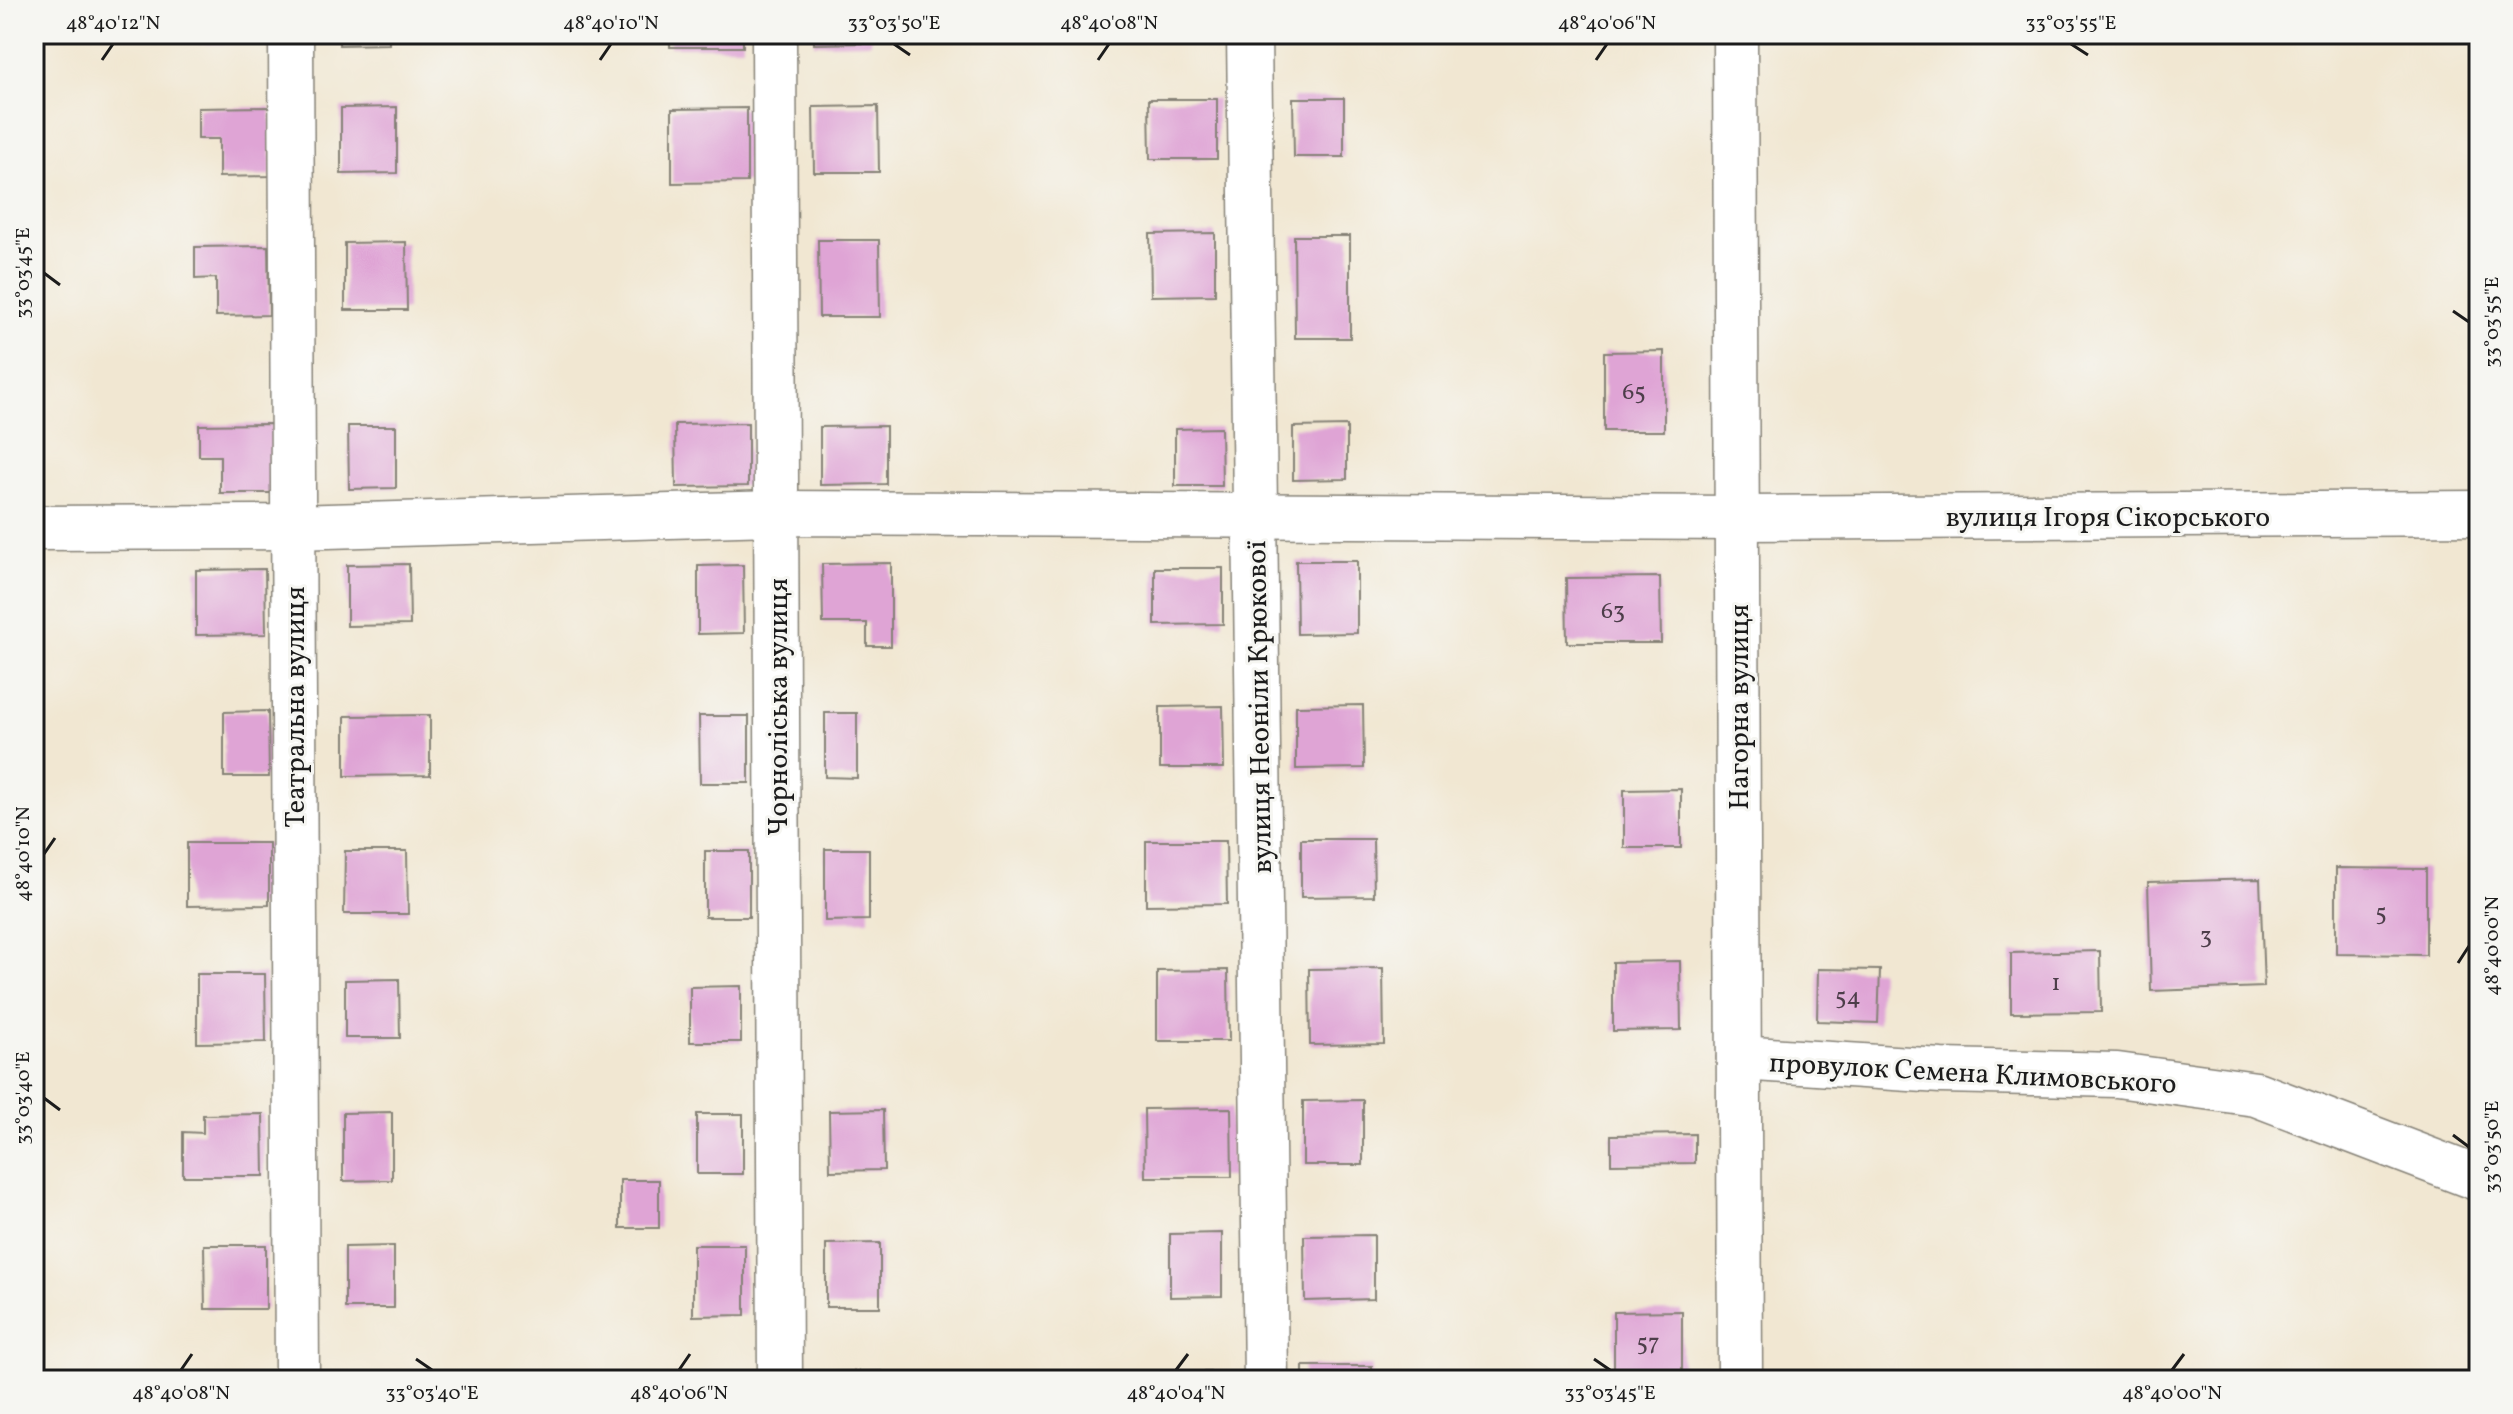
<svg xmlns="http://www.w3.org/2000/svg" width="2513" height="1414" font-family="Vollkorn,serif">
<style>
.building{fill:#dfa4d5}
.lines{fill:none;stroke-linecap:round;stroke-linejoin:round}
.minor-casing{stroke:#868277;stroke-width:47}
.minor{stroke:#fff;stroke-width:44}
.ticks{fill:none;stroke:#1c1c1c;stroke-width:3}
.labels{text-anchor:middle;stroke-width:6;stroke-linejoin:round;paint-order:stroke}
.number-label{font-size:24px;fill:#4d3e4a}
.street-label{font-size:28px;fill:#1c1c1c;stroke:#f6f6f2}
.neatline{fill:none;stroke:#1c1c1c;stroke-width:3}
.ticks-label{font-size:20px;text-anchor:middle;fill:#1c1c1c}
</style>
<rect width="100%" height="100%" fill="#f6f6f2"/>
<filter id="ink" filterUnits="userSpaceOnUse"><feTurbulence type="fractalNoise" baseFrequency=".0125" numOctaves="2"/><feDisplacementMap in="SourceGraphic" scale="16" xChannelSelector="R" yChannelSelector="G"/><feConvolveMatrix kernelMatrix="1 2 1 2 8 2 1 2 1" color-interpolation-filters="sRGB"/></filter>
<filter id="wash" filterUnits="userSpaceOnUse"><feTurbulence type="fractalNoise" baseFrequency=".006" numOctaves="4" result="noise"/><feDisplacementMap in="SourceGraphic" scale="32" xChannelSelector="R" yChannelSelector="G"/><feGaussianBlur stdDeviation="1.8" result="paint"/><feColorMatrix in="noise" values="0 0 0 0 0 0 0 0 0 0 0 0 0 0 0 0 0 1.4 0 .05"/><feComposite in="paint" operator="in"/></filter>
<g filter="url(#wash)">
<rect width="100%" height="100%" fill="#f1e7d2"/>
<g id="blocks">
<g class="building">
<path d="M197 34H265V43L198 44Z"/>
<path d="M339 34H389V44L339 45Z"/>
<rect x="670" y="34" width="73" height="13"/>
<path d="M814 34H871V43L814 44Z"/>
<path d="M1293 98H1344V157H1294Z"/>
<path d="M1149 99H1217V159H1150Z"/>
<path d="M878 106 879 172H814L813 107Z"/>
<path d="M271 107V176L219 177V139H198V108Z"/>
<path d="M397 107V173L341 174V108Z"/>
<path d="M747 108V182L672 183V109Z"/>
<path d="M1215 233V295L1151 296 1150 234Z"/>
<path d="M1294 236H1350V338H1295Z"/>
<path d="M818 240H879L880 317H819Z"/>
<path d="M406 242 407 310H345V243Z"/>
<path d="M268 246 269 315 216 316V278L195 279V247Z"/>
<path d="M1664 351V431H1604V352Z"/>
<path d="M748 423V486L676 487 675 424Z"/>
<path d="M272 424V493H220V456H199V425Z"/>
<path d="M348 426H396V488L349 489Z"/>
<path d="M886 426V484L820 485V427Z"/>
<path d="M1347 426V479L1293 480V427Z"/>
<path d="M1221 428 1222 486H1175V429Z"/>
<path d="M1296 561H1357V633L1297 634Z"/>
<path d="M891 563V646H867V623H823L822 564Z"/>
<path d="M409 564 410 625 347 626V565Z"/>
<path d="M743 565 744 633 698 634V566Z"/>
<path d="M1155 568H1223V624L1155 625Z"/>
<path d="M265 569 266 634 196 635V570Z"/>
<path d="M1660 577 1661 643H1567L1566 578Z"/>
<path d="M1363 705 1364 768 1296 769V706Z"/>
<path d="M1223 706 1224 768H1160V707Z"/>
<path d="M268 711 269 777H224V712Z"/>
<path d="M825 713H857V778L825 777Z"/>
<path d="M430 715V775L345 776V716Z"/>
<path d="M699 716H749V783H700Z"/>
<path d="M1681 789V848H1624V790Z"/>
<path d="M1301 839H1373L1374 896 1301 897Z"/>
<path d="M1146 841H1226L1227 904 1146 905Z"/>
<path d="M187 843H269V905L187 906Z"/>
<path d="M825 849H869V920L825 921Z"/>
<path d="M345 851H407L408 914H344Z"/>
<rect x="705" y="851" width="44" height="66"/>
<path d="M2336 868 2426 869V955L2336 954Z"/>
<path d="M2260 879 2264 987 2151 991 2148 882Z"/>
<path d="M2100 951 2101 1012 2011 1013V953Z"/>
<path d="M1680 961 1681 1030 1613 1031V962Z"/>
<path d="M1383 968 1384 1044 1310 1045 1309 969Z"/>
<path d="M1818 969 1880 970 1878 1023 1817 1021Z"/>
<path d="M1228 970 1229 1041H1157V971Z"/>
<path d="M197 974H265L266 1042 197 1043Z"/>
<path d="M399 979 400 1038H345V980Z"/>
<path d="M741 986V1042H690V987Z"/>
<path d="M1363 1100V1165H1303V1101Z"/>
<path d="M1231 1108 1232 1177H1145L1144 1109Z"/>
<path d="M883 1110 884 1170 830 1171 829 1111Z"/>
<path d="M392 1112V1180L343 1181V1113Z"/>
<path d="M263 1114 264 1176H183V1132L203 1133V1115Z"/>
<rect x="697" y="1114" width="46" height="60"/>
<path d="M1695 1134V1163L1611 1164V1135Z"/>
<rect x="620" y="1180" width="39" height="48"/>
<path d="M1222 1233V1296L1170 1297V1234Z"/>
<path d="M1374 1235V1299L1305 1301 1304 1236Z"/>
<path d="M880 1243V1307H826V1244Z"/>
<path d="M204 1245H266V1309H205Z"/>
<path d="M693 1245H745V1315L693 1316Z"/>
<path d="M394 1246V1308H345V1247Z"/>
<path d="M1682 1311V1371L1614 1372V1312Z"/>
<rect x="1303" y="1366" width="69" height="14"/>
<path d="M881 1371V1380H827V1372Z"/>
<rect x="1163" y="1372" width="67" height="8"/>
</g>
</g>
</g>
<g filter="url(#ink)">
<use href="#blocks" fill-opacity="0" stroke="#868277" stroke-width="2"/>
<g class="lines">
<g class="minor-casing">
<g id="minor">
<path d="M291 34 297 1380"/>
<path d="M774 34 780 1380"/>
<path d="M1249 34 1266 1380"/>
<path d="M1735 34 1740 1380"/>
<path d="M34 528 293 527 776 513 1737 518 2479 513"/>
<path d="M1739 1058 1941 1071 2117 1075 2256 1094 2479 1179"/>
</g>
</g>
<use href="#minor" class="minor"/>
</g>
</g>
<path class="ticks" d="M894 44 910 55M2071 44 2088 55M102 60 113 44M600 60 611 44M1098 60 1109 44M1596 60 1607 44M44 273 60 285M2453 311 2469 322M44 854 55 838M2458 963 2469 946M44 1098 60 1110M2453 1135 2469 1147M416 1359 432 1370M1594 1359 1610 1370M181 1370 192 1354M679 1370 690 1354M1176 1370 1188 1354M2172 1370 2184 1354"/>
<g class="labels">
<g class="number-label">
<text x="1634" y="399">65</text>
<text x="1613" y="618">63</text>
<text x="2381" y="920">5</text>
<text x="2206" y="943">3</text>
<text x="2056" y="990">1</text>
<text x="1848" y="1004">54</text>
<text x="1648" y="1350">57</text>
</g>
<g class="street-label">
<text x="2108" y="526">вулиця Ігоря Сікорського</text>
<text transform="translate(294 707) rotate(-90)" y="10">Театральна вулиця</text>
<text transform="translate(777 707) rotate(-90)" y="10">Чорноліська вулиця</text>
<text transform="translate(1258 707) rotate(-91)" y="10">вулиця Неоніли Крюкової</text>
<text transform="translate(1738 707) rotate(-90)" y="10">Нагорна вулиця</text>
<text transform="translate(1973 1072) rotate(3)" y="10">провулок Семена Климовського</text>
</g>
</g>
<rect width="2513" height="1414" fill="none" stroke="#f6f6f2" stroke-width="88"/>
<rect x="44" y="44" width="2425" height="1326" class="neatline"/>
<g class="ticks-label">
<text x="113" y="29">48°40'12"N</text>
<text x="611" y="29">48°40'10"N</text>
<text x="894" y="29">33°03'50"E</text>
<text x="1109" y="29">48°40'08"N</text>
<text x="1607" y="29">48°40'06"N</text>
<text x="2071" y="29">33°03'55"E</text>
<text transform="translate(22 273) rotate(-90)" y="7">33°03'45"E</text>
<text transform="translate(2491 322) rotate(-90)" y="7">33°03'55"E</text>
<text transform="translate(22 854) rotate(-90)" y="7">48°40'10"N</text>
<text transform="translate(2491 946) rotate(-90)" y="7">48°40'00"N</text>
<text transform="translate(22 1098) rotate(-90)" y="7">33°03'40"E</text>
<text transform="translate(2491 1147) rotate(-90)" y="7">33°03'50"E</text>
<text x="181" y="1399">48°40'08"N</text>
<text x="432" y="1399">33°03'40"E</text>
<text x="679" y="1399">48°40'06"N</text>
<text x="1176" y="1399">48°40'04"N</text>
<text x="1610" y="1399">33°03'45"E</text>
<text x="2172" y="1399">48°40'00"N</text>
</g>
</svg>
